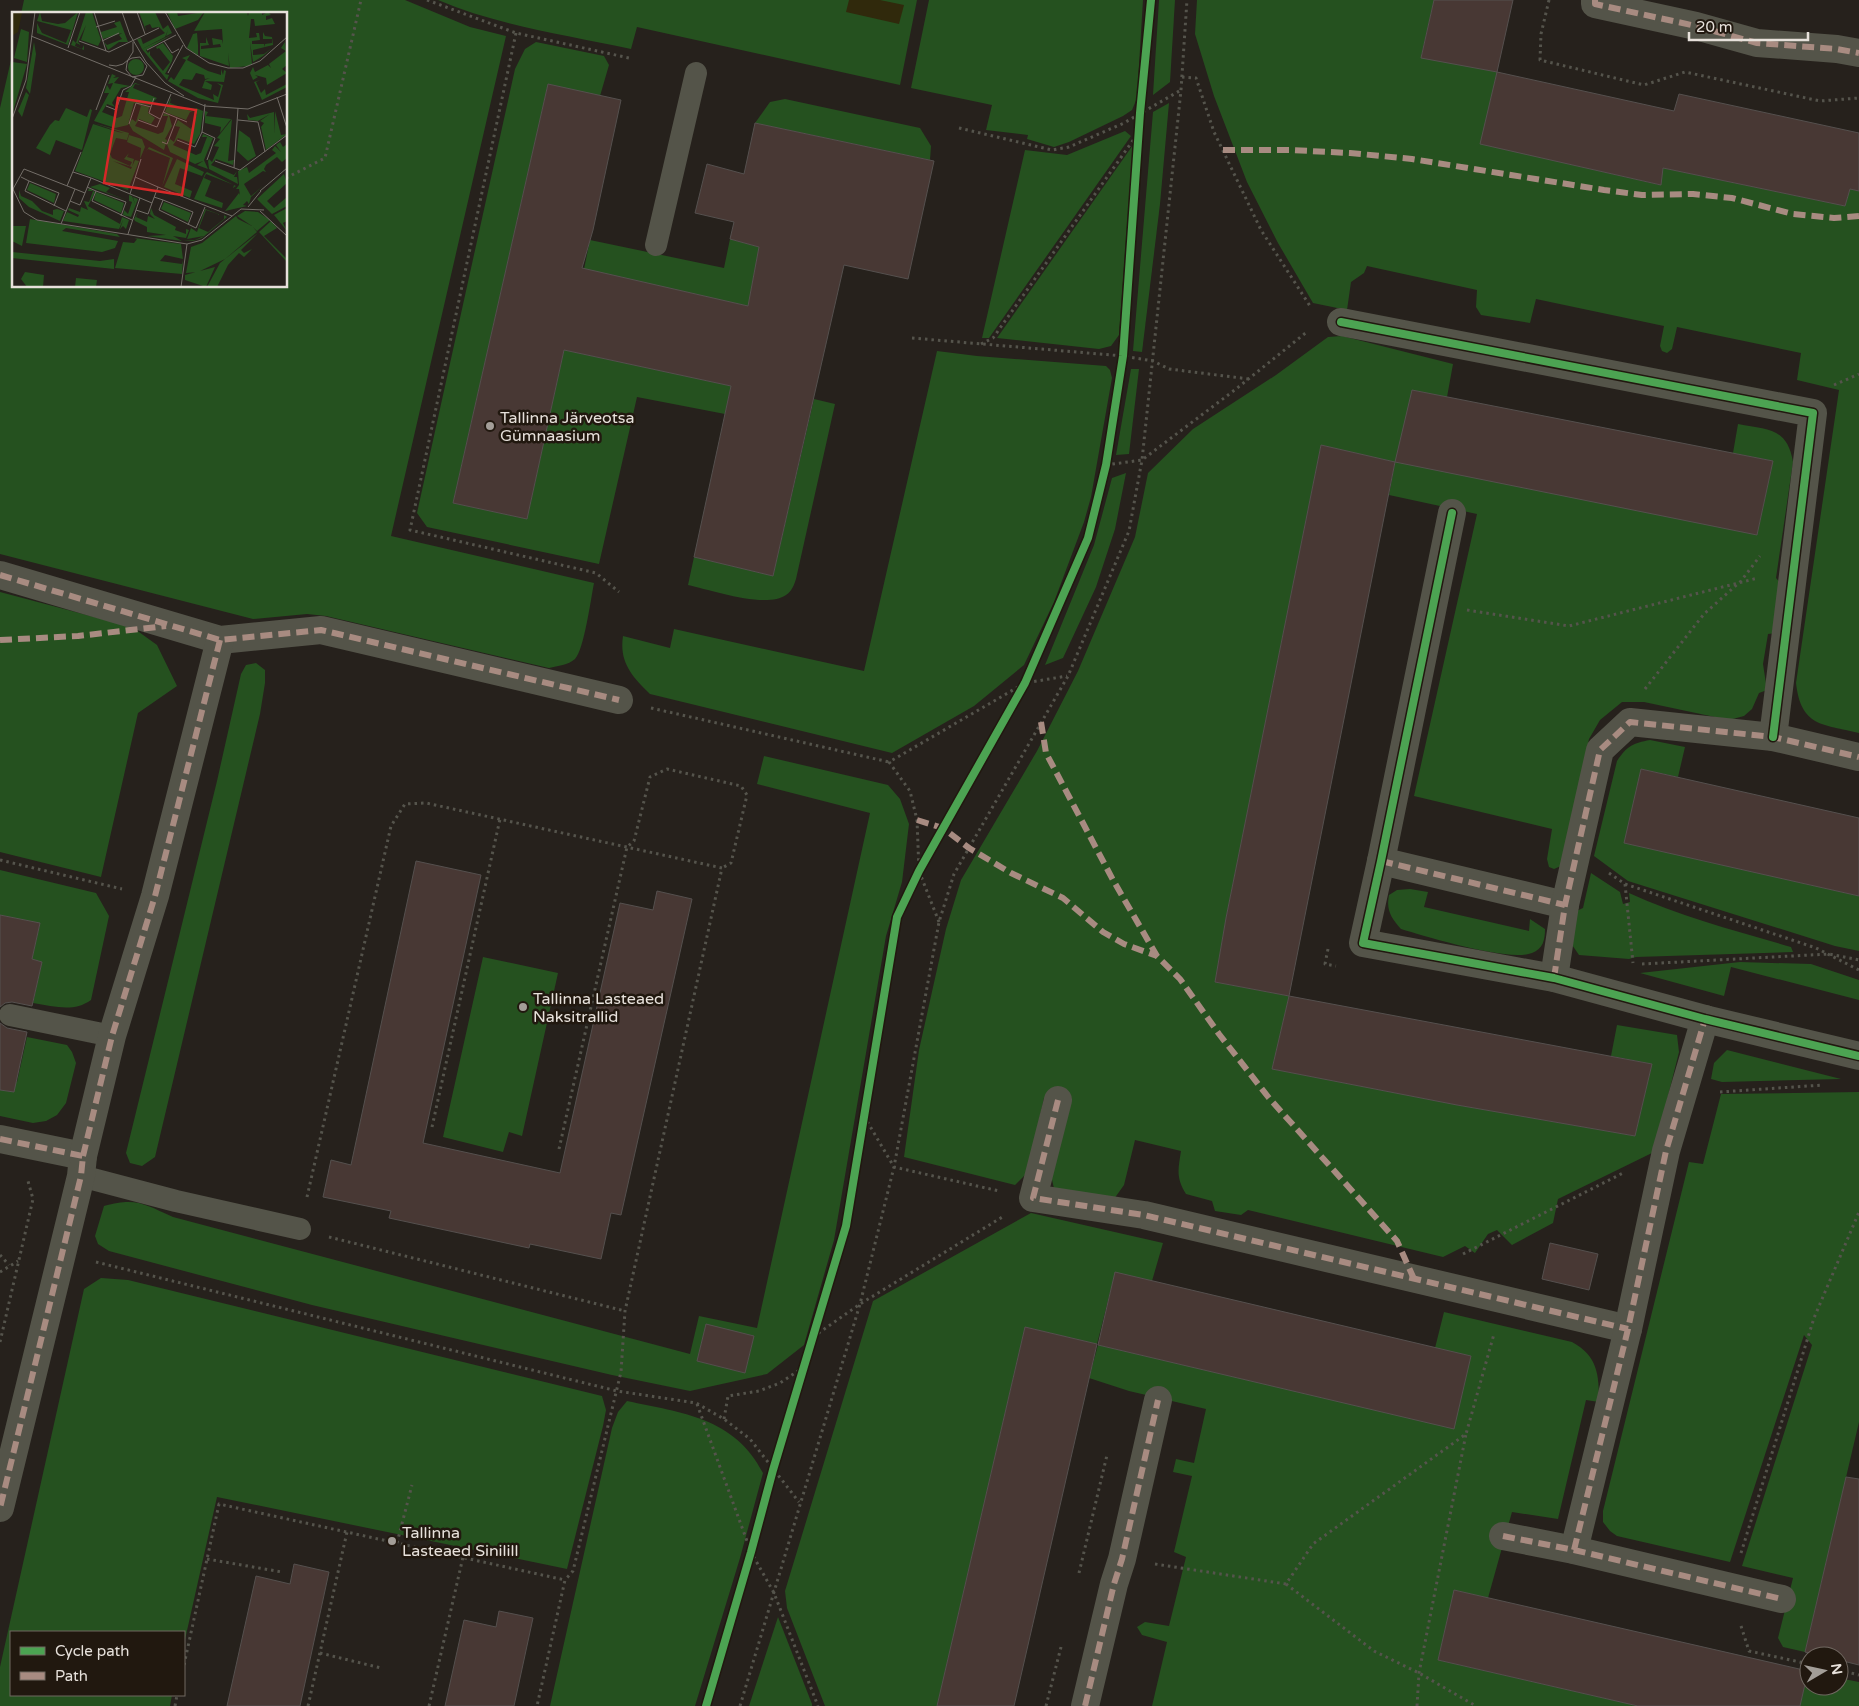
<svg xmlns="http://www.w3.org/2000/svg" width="1859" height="1706" font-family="'Varela Round',sans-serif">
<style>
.green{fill:#25511f;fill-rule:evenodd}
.sand{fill:#30290c}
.building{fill:#483834;stroke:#55504e}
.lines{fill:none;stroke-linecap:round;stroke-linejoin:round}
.path{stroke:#55544c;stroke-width:3;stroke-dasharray:2.5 4;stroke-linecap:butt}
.service{stroke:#545449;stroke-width:22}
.minor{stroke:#545449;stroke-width:28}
.quiet{stroke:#a88b81;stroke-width:6;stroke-dasharray:12 6;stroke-linecap:butt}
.cycleway-casing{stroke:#21180f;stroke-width:11}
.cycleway{stroke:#4ca352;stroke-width:8}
.poi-dot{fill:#a39e98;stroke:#21180f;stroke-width:2}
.labels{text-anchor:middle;stroke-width:5;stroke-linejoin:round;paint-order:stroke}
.poi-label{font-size:16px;fill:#e7e1db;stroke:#21180f;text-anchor:start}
.inset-road{fill:none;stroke:#736e68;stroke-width:1}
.view{fill:#d62828;fill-opacity:0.15;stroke:#d62828;stroke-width:2.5}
.inset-edge{fill:none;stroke:#e7e1db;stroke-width:2.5}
</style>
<rect width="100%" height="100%" fill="#26211c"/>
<g class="green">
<path d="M24 0H405L470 27 506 36 391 536 594 583C591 598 584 650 575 659 568 665 558 666 549 668L326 616 307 614 253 619 0 554V108L14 47V286H286V14H21Z"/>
<path d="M438 0H917L900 85 637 27 631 49C567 35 499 26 438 0Z"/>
<path d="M929 0H1143L1137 98 1132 110 1123 116 1069 142 1054 147 1027 139 1028 135 986 130 992 105 911 88Z"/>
<path d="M1159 0H1175L1170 82 1153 95Z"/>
<path d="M1197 0H1434L1421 57 1497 72 1481 144 1660 185 1663 168 1845 206 1850 189 1859 191V733C1822 724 1801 727 1796 683L1839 390 1797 380 1801 353 1677 327 1672 349 1667 353 1662 351 1660 346 1664 326 1536 299 1530 323 1481 315 1476 307 1477 290 1367 266 1364 273 1351 282 1347 310 1313 303 1278 243 1247 182 1214 96 1195 34Z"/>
<path d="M536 42 604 56 609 65 600 96 548 84 453 503 527 519 564 350 731 386 725 414 637 397 599 564 427 527 417 513 515 69 525 49Z"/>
<path d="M785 99 920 128 931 146 930 160 755 123 770 102Z"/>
<path d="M1169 103 1160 204 1142 352 1133 351 1153 112Z"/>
<path d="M1125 131 1131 136 989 338H982L1025 150 1067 155Z"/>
<path d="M1133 145 1119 335 1111 346 1099 349 997 338Z"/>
<path d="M730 239 759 247 748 306 584 269 590 240 724 268Z"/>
<path d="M1342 336 1453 364 1447 397 1412 390 1757 535 1773 461 1733 453 1738 424C1768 430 1787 427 1793 462L1776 578 1786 589 1776 633 1768 634 1763 664 1767 690 1759 693 1752 709 1744 716 1729 720 1644 702H1622L1600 720 1589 739 1561 866 1554 869 1549 867 1547 859 1552 829 1414 796 1477 514 1389 495 1395 462 1321 445 1226 918 1215 982 1289 996 1272 1069 1457 1105 1635 1136 1652 1064 1611 1056 1617 1025 1677 1035 1679 1052 1654 1152 1558 1199 1553 1223 1512 1245 1497 1230 1488 1234 1475 1253 1465 1246 1443 1257 1248 1210 1241 1215 1215 1211 1212 1201 1186 1194C1176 1178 1178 1170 1181 1151L1135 1140 1124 1185 1114 1199 1055 1193 1051 1175 1068 1104 1044 1098 1027 1173 1015 1185 904 1157 919 1050 946 929 961 880 1037 751 1078 671 1135 537 1148 473 1193 429 1276 375 1328 337Z"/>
<path d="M937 351 977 356 1106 366 1110 370 1112 378 1091 497 1084 522 1054 602 1024 665 974 706 892 753 650 694C632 677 619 662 623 636L670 648 674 629 864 671Z"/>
<path d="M1131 369H1139L1129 454 1116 455Z"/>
<path d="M814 399 835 404 796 579C794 585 792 591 786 595 766 609 711 590 688 585L694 557 773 576Z"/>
<path d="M1126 473 1115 529 1096 587 1063 658 1045 665 1094 545 1112 478Z"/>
<path d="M0 592 132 627 157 645 177 686 138 713 101 877 0 852Z"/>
<path d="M256 663 265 670V683L260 714 155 1157 142 1166 130 1163 126 1153 217 781 241 674 246 665Z"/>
<path d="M1650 740 1685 747 1678 777 1641 769 1625 843 1859 896V951L1835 946 1628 881 1594 856 1617 761C1627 746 1633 743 1650 740Z"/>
<path d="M764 756 888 785 900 799 909 824 902 882 886 936 834 1240 804 1345 767 1374 690 1391 612 1375 312 1305 109 1251 98 1244 95 1236 104 1206C136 1197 144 1204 173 1217L690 1354 699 1316 757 1328 870 813 757 784ZM706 1325 754 1336 745 1373 697 1361Z"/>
<path d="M0 870 96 893 109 916 91 1000C73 1013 54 1006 33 1003L42 962 32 959 40 924 0 915Z"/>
<path d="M1591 873 1620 892 1623 904 1630 902 1629 893C1681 917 1737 931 1791 947L1793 952 1636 957 1629 959 1579 955 1568 939 1572 913 1583 908Z"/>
<path d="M1410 889 1428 892 1424 907 1529 931 1530 919 1545 929C1545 940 1543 949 1532 953 1508 962 1428 937 1401 929 1391 918 1386 910 1389 895L1397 890Z"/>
<path d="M483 957 558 973 522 1136 509 1132 503 1152 443 1137Z"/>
<path d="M1740 962 1811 964 1859 980V1000L1731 967 1724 996 1640 973Z"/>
<path d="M27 1037 67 1045 72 1052 76 1063 66 1103 57 1115 46 1121 33 1123 0 1116V1079L17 1082Z"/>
<path d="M1727 1050 1841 1079 1722 1082 1711 1079 1714 1063Z"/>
<path d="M1859 1092V1422L1805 1652 1783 1647 1778 1638 1793 1578 1742 1566 1812 1345 1804 1335 1730 1562 1617 1536 1610 1531 1603 1522V1511L1689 1162 1703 1164 1721 1094Z"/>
<path d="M1031 1213 1163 1243 1152 1281 1115 1273 1097 1344 1025 1327 937 1706H825L787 1608 785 1591 873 1301Z"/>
<path d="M101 1278 128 1280 602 1396 606 1410 603 1426 567 1569 217 1497 184 1644V1632H11V1695H172L170 1706H0V1667L84 1289Z"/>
<path d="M1444 1312 1572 1342C1598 1356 1599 1375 1599 1402L1586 1400 1558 1519 1512 1512 1488 1598 1454 1590 1438 1660 1638 1706H1152L1167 1642 1142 1635 1137 1627 1145 1622 1169 1626 1186 1557 1174 1552 1192 1476 1173 1472 1176 1459 1194 1463 1206 1409 1129 1391 1089 1378 1098 1345 1453 1428 1471 1356 1435 1348Z"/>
<path d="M627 1401C682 1413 734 1417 763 1473L740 1558 695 1706H550L612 1428 618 1412Z"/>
<path d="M778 1617 812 1704V1706H749Z"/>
<path d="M1808 1671 1809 1686H1839V1678L1859 1682V1706H1800Z"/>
</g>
<path class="sand" d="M849 0H880L904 5 899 24 846 12Z"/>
<g class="building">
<path d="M1434 0H1513L1497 72 1421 58Z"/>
<path d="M1497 72 1674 111 1679 94 1859 133V191L1850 189 1845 206 1663 168 1661 185 1480 144Z"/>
<path d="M548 84 621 100 593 230 582 268 748 306 759 247 730 239 734 222 695 213 707 164 744 174 755 123 934 161 908 279 844 265 773 576 694 557 731 386 564 350 527 519 453 503Z"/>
<path d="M1412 390 1773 461 1757 535 1395 462Z"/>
<path d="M1321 445 1395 462 1289 996 1215 982 1226 918Z"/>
<path d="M1641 769 1859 818V896L1624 843Z"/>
<path d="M416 861 481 875 423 1143 560 1173 620 903 653 910 657 891 692 899 621 1215 611 1213 601 1259 530 1244 529 1248 389 1218 391 1211 323 1197 331 1160 351 1165Z"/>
<path d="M0 915 40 923 32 959 42 962 32 1006 12 1002 5 1003 0 1007Z"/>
<path d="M1289 996 1652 1064 1635 1136 1457 1105 1272 1069Z"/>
<path d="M0 1023 7 1028 27 1032 14 1092 0 1090Z"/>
<path d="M1550 1243 1598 1254 1589 1290 1542 1279Z"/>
<path d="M1115 1272 1471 1356 1454 1429 1098 1345Z"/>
<path d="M706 1324 754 1336 745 1373 697 1361Z"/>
<path d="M1025 1327 1097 1344 1048 1558 1014 1706H937Z"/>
<path d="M1846 1477 1859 1479V1665L1839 1660V1656H1821L1805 1652Z"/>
<path d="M294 1564 329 1572 300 1706H227L256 1576 290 1584Z"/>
<path d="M1454 1590 1808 1671 1800 1706H1638L1438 1660Z"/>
<path d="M499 1611 533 1618 514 1706H445L464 1620 496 1627Z"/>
</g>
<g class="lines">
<g class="path">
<path d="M427 0 516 33 629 58"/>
<path d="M1549 0 1541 34 1540 60 1644 85 1685 72 1820 101 1859 98"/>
<path d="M516 33 410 530 596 573 619 592"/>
<path d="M1182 77 1196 78 1214 132 1261 230 1310 306"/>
<path d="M959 128 1052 150 1069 147 1124 123 1181 90"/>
<path d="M286 178 325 158 361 0"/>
<path d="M912 338 1123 356 1153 361 1169 369 1249 379"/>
<path d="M981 344 993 338 1134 139 1140 113"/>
<path d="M1834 385 1859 374"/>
<path d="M1106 465 1142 460 1236 389 1308 331"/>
<path d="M1467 610 1569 626 1758 578"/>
<path d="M1645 689 1704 614 1741 581 1760 556"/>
<path d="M651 708 889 762"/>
<path d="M0 860 122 889"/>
<path d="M1609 873 1625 884 1816 948 1859 970"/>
<path d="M1625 884 1633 963"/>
<path d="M939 922 919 871 917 820 910 791 889 762 1025 683 1067 676"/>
<path d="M1328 949 1325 964 1336 966"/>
<path d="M1642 964 1829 954 1859 960"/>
<path d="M1720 1092 1823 1085"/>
<path d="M864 1116 894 1167 999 1191"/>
<path d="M432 1127 500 819"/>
<path d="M559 1149 627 847 634 841 650 777 667 769 741 786 747 795 731 863 722 868"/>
<path d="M307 1197 391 826 405 804 426 803 722 868 625 1311 621 1372 573 1571 565 1580"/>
<path d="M329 1237 625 1311"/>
<path d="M1463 1254 1625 1172"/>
<path d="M0 1255 9 1265"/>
<path d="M96 1262 617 1391 696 1403 724 1419 750 1439 799 1502"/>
<path d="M0 1272 18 1261"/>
<path d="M813 1337 860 1304 1004 1216"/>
<path d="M0 1342 33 1199 28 1181"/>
<path d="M697 1404 751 1552 774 1593 818 1706"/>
<path d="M724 1419 728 1396 759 1391 780 1383 804 1367"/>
<path d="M397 1543 412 1485"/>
<path d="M1741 1553 1814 1318 1859 1212"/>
<path d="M207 1559 282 1572"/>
<path d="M1155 1564 1286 1584 1313 1544 1466 1434 1494 1334"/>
<path d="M1079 1573 1107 1455"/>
<path d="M1286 1584 1374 1651 1419 1673 1476 1706"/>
<path d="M1741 1626 1749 1651 1809 1664"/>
<path d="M320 1653 381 1668"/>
<path d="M184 1665 219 1504 565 1580 537 1706"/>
<path d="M1839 1670 1859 1675"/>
<path d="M175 1706 177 1695"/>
<path d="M308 1706 347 1532"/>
<path d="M429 1706 463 1557"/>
<path d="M740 1706 860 1304 894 1167 939 922 954 874 1068 676 1129 531 1142 460 1181 90 1187 0"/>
<path d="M1046 1706 1061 1647"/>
<path d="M1417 1706 1419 1673 1466 1434"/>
</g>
<g class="service">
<path d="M656 245 696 73"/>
<path d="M10 1015 112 1036"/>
<path d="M81 1176 176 1201 300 1229"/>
</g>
<g class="minor">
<path d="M1595 0V4L1696 26 1757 43 1837 49 1859 53"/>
<path d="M1341 322 1813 413 1773 737"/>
<path d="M1452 513 1381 861 1363 943 1554 978 1705 1019 1859 1056"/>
<path d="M0 575 220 640 321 630 619 700"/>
<path d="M1381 861 1565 905"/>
<path d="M1554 978 1565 905 1600 750 1630 722 1773 737 1859 757"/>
<path d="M1058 1100 1033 1198 1144 1215 1628 1329"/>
<path d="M0 1139 83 1156 81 1176 0 1508"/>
<path d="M83 1156 112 1036 155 896 220 640"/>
<path d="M1503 1536 1574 1550 1782 1599"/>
<path d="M1574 1550 1628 1329 1666 1151 1705 1019"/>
<path d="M1085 1706 1114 1584 1122 1559 1158 1400"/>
</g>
<g class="quiet">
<path d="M1595 0V4L1696 26 1757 43 1837 49 1859 53"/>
<path d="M1223 150H1290L1350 153 1412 159 1604 190 1642 195 1693 194 1732 198 1793 214 1834 218 1859 216"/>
<path d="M0 575 220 640 321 630 619 700"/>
<path d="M0 640 78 636 166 626"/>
<path d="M1041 722 1046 753 1113 880 1157 956 1180 979 1219 1034 1269 1098 1397 1241 1414 1279"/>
<path d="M917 820 943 828 969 848 1011 873 1063 898 1103 932 1124 944 1157 956"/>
<path d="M1381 861 1565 905"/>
<path d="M1554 978 1565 905 1600 750 1630 722 1773 737 1859 757"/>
<path d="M1058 1100 1033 1198 1144 1215 1628 1329"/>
<path d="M0 1139 83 1156 81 1176 0 1508"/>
<path d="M83 1156 112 1036 155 896 220 640"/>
<path d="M1503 1536 1574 1550 1782 1599"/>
<path d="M1574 1550 1628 1329 1666 1151 1705 1019"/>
<path d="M1085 1706 1114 1584 1122 1559 1158 1400"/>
</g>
<g class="cycleway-casing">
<g id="cycleway">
<path d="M1341 322 1813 413 1773 737"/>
<path d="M1452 513 1381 861 1363 943 1554 978 1705 1019 1859 1056"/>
<path d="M706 1706 751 1552 773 1470 846 1226 897 917 919 871 1025 683 1088 538 1106 465 1123 356 1140 113 1151 0"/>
</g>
</g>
<use href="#cycleway" class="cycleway"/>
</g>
<g class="poi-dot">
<circle cx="490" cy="426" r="5"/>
<circle cx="523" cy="1007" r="5"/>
<circle cx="392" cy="1541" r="5"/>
</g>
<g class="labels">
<g class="poi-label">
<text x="500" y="423">Tallinna Järveotsa<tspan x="500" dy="18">Gümnaasium</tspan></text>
<text x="533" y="1004">Tallinna Lasteaed<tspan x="533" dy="18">Naksitrallid</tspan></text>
<text x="402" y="1538">Tallinna<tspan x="402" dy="18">Lasteaed Sinilill</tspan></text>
</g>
</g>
<g transform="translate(12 12)">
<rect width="275" height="275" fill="#26211c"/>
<path d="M28 0 30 9 46 12 53 11 66 0 56 33 25 21V11L30 21 54 31 59 18 25 9ZM74 0H80L89 28 86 34 69 28 74 13 66 30 69 33 64 31 63 34 70 37 72 33V38L59 33 61 28 64 31ZM127 0H143L151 17 156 13 160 21 154 24 156 18 153 25 130 37 125 27 129 26 131 32 153 21 147 15 140 16 138 12 133 14 134 19ZM155 0H165L166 4 192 0 186 8 163 17ZM193 0H235L236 4 237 0H250V3L256 0 259 3 254 4V8L260 6 263 12 243 14 242 7H239L237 26 245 25 244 21H247L248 28 240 29V32H252V35L253 32 260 31V27H251V20L253 24 260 25 261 33 241 38V43L252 42 260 36 251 44 241 50 238 30 240 52 236 54 218 56 216 41 217 54 188 44V31H194V25L197 33 189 34V37L209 35 208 32 201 33 200 26 210 28 211 32 210 17 182 19ZM108 9 116 30H107L96 38 92 30 95 33 110 27 107 23 110 21 91 27 87 16 89 20 105 15 102 11ZM9 17 17 20 15 50 2 46ZM185 21 186 33V44L175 36 181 22ZM161 22 134 38 136 41 138 39V43L151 59 158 50 147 36 145 37 144 35 151 31 161 44 160 49 153 62 157 63 155 68 130 37ZM22 30 24 42 18 82 14 76ZM273 30 275 53 270 57 275 61 255 73 254 66 243 63 246 65 241 68 238 61 241 55 243 60 256 53 259 56 257 52 274 39 269 36ZM178 43 175 48 196 59 209 63V57L211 63 212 58 214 59 212 70 193 69 200 73 199 78 190 76 193 68 198 66 193 67 192 63 184 61 180 68 171 67 167 73 202 88 201 82 206 85 209 74 205 71 211 73 206 91 186 86 156 69 159 65 162 68 174 48 170 46ZM116 55a8 8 0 1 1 16 0a8 8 0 1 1-16 0ZM0 50 15 52 0 103ZM100 62 104 64 101 66 107 65 102 71 118 74 109 76 100 91 103 95 95 92 90 100 105 106 110 104 117 80H113L123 71 129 73 123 72 121 76 145 86 138 93 122 91 116 113 103 116 82 109 97 81H92L95 73 98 78 101 71 96 72ZM248 68 244 70 249 81 253 77 254 83 275 72V75L250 88 242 70ZM14 80 17 83 10 105 6 99ZM159 85 158 91 181 100H178L174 108 153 100ZM125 92 137 95 136 101 143 106 139 112 127 107 123 114 146 122 151 120 156 104H151L152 101 157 103 160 114 153 127 155 128 152 138 121 119 117 112 120 107 124 110 129 94ZM54 96 75 105 78 97 80 98 70 138 44 128 38 143 24 136 38 113 43 108 47 109ZM184 96 191 99 188 122 182 132 166 126 161 133 184 143 189 141 195 125H190L191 122 201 126 192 148 196 157 185 153 191 149 183 152 158 140 155 132 158 127 162 130 168 115 163 114 166 108 179 117 185 102 182 100ZM193 99 196 100 194 104 219 107 208 121 209 115 193 111ZM263 99 269 123 275 122 254 138 249 115 252 111 248 109 258 102 246 109 236 108 235 102 238 106 262 100 263 122ZM220 107 216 149 222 148 221 153 204 147 199 153 222 163 225 159 222 165H225L226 172 197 157 196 149 197 147 200 150 207 135 202 134 208 127 205 126ZM81 111 117 121 115 128 104 126 98 142 100 146 118 154 120 150 112 147 117 141 115 145 122 147 120 155 101 149 119 157 123 148 127 149 116 178 63 159 81 112 106 120 112 121ZM227 118 238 126 244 144 236 149 225 139ZM117 123 130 127 133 135 128 147 129 136 115 130ZM268 130 271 135 275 132V146L270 150 265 145 254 153 252 157 254 160 251 159 232 172 239 184 252 173 239 185 237 192 235 189 231 193 235 194 213 199 227 181 228 183 227 177H224L227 173 226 159 235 155 237 161 264 141 260 138 263 134 269 140 264 133ZM137 135 161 146 150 175 158 146 136 137 133 141ZM165 147 192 160 190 164 168 156 163 172 180 179 178 186 152 175ZM195 160 224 174 221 176 222 173 194 162 192 166 199 169 193 184 211 191 210 196 182 187 193 162ZM272 162 275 171 255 189 262 196 275 185V194L260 202 245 187ZM18 171 44 182 42 191 15 178ZM88 172 98 176 94 180 117 189V183L120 184 123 192 121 185 126 187 119 205 111 203 112 198 116 202 120 190 78 175ZM77 176 83 180 76 194 108 212 110 205 117 208 114 217 111 214 108 217 111 208 107 217 51 209 55 200 66 205 67 203 56 198 59 191 57 196 68 200 69 195 76 198 72 189 77 190 81 179H76ZM7 178 9 184 20 189 30 199 41 203V198L45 197 52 199 48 209 17 195 7 186ZM84 180 112 191 109 201 82 188ZM152 190 179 201 176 210 149 197ZM139 196 142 203 164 215 163 218 174 222V217L177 218 174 226 161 224 170 229 135 224 154 223 135 220V215L123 209 122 207 126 200 124 205 135 210 136 204 143 207 138 202ZM275 196V209L271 211 275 219 262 203ZM193 197 209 203 194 198 187 216 196 220 212 207V203L215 205 190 226 181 229H171L183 228 192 224 175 227 179 216 185 220ZM233 199 246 200 258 208 245 219 241 215 245 220 213 247 186 260 174 261 179 235 190 231 224 204 226 207 240 214 225 204ZM18 207 105 222 108 225 54 216 50 219 106 229 103 236 90 240 14 231ZM259 209 265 216 252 224 275 247V250L247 220ZM0 214H14L10 234 0 229ZM246 221 229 238 232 241 240 237 232 245 227 241 216 253 205 275H195L208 251ZM122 226 169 232 171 247 153 243 148 249 170 252 171 248 170 262 103 256 111 230 122 231 125 227ZM0 240 88 249 102 247V257L0 246ZM203 255 194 275 173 268V263ZM13 260 32 263 31 275H15L9 267ZM64 266 85 268 84 275H63Z" fill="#25511f"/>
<path d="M0 0 10 1 6 20 0 24Z" fill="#30290c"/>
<path class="inset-road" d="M82 0 94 39M110 0 118 23 134 50 153 71 172 84M125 0 133 22M153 0 174 36 197 51 216 56H231L248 49 275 25M84 15 103 9M19 24 193 94 236 97 275 82M67 29 97 40 147 16M90 29 107 21M152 29 160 41 167 37M56 36 68 0M135 38 164 23M97 53 104 54 111 52 116 48 120 46 128 45 135 54 131 63 120 65 114 58 115 51 116 48 119 43 121 40V30M156 61 171 33M265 85 275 116M142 86 137 101 148 107M94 94 104 98 111 78 119 74 124 65M84 98 97 63M151 100 175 110M0 107 14 68 23 0M126 108 145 115 159 82M226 108 246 110 253 140M117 112 124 91 139 95M190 120 203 126 195 148M165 128 183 135 190 120 193 92M150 130 155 132 165 106M203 149 228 158 275 123M222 156 226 96M61 160 79 166M9 165 17 169 13 179 54 199M123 165 146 175M17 169 47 181 42 194M55 174 69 140M0 175 12 200 25 208 175 232 190 228 229 197 252 198M75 175 84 179 80 189 120 208M1 177 12 157 63 177M84 179 114 190 109 204M248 179 275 156M118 182 129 147M142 185 151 188 147 198 184 216 193 195M151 188 181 200 176 213M58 189 68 193 73 181M236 195 249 179M124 198 136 202 140 191M248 199 275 224M49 212 63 177 73 181 79 166 128 186M116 222 128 186 140 191 146 175 220 204M169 275 175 232"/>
<path class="view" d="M106 86 184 98 170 183 92 171Z"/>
<rect width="275" height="275" class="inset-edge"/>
</g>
<rect x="10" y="1631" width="175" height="65" fill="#21180f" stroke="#706861"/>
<rect x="20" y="1647" width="25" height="8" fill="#4ca352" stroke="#706861"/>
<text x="55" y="1656" font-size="15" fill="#e7e1db">Cycle path</text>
<rect x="20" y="1672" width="25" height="8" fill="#a88b81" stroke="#706861"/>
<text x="55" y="1681" font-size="15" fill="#e7e1db">Path</text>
<g transform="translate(1824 1671) rotate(81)"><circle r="24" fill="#21180f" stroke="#706861"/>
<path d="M0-4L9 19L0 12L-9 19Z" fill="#a39e98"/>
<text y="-8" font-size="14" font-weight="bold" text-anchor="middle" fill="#e7e1db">N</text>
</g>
<path d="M1689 32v8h119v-8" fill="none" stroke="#e7e1db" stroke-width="2.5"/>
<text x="1696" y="32" font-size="15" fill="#e7e1db" stroke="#21180f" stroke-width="4" paint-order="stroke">20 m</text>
</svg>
